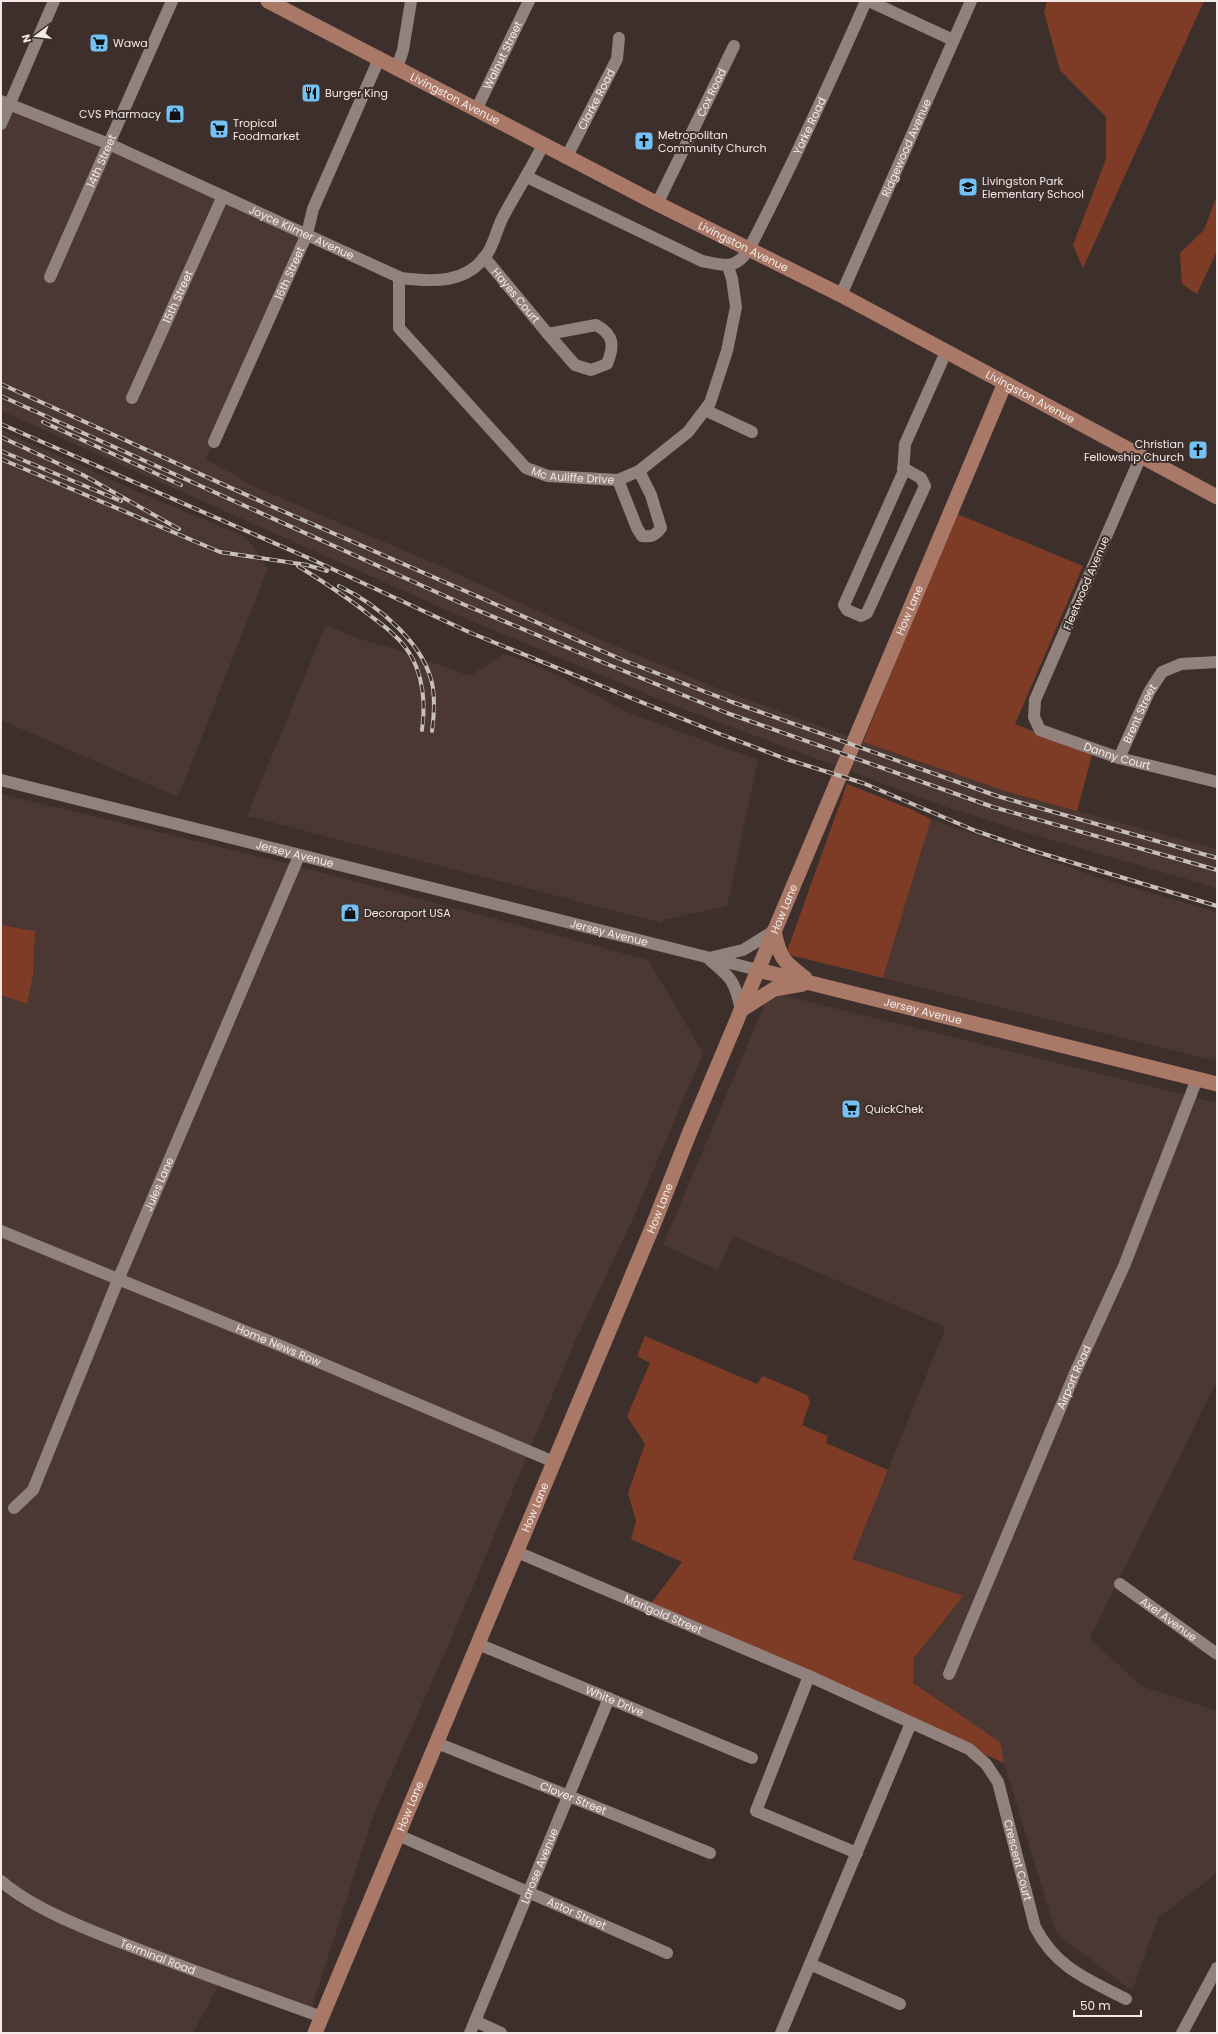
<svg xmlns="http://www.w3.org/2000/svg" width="1218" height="2034" font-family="Poppins,sans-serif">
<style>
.built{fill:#4b3832}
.green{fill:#7e3c27}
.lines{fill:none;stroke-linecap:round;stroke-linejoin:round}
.minor{stroke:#92827d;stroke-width:12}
.major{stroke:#aa7867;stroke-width:15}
.rail-casing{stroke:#c8beba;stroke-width:4}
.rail{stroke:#3d302c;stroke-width:2.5;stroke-dasharray:8;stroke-linecap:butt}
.labels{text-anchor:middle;stroke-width:4;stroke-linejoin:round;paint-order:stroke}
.poi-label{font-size:11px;fill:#f3eae7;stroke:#3d302c;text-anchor:start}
.street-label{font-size:11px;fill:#f3eae7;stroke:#3d302c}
</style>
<rect width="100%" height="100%" fill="#3d302c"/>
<g class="built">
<path d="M1 106 307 230 206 459 255 487 436 564 592 636 714 687 863 742 1007 792 1217 849V888L1021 831 943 806 668 703 460 616 1 411Z"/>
<path d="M1 430 143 494 246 537 268 568 178 797 1 720Z"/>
<path d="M326 625 356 638 395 649 470 676 504 654 529 662 559 676 631 714 758 760 727 906 663 920 662 923 247 816Z"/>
<path d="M1 794 282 862 648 960 703 1053 634 1216 572 1348 454 1632 374 1813 312 2007 224 1975 193 2033H1V995L26 1004 33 975 35 931 1 925Z"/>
<path d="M931 819 1106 880 1217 912V1061L883 978Z"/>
<path d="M770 992 1217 1103V1381L1090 1638 1141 1686 1217 1711V1869L1213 1876 1158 1918 1132 1991 1056 1933 1004 1763 1000 1742 913 1683 914 1658 962 1596 852 1559 946 1327 733 1236 718 1270 663 1245Z"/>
</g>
<g class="green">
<path d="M1047 1H1204L1083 268 1073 245 1106 159V117L1060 70 1044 12Z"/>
<path d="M1217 195V251L1197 294 1182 284 1180 253 1204 230Z"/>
<path d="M957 514 1083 566 1015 724 1092 755 1077 811 1008 792 863 742Z"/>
<path d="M847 784 908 808 931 819 883 978 786 954Z"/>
<path d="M1 925 35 931 33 975 27 1004 1 995Z"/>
<path d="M645 1336 757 1384 763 1376 807 1395 810 1402 802 1425 828 1436 826 1443 888 1470 852 1559 963 1596 914 1658 913 1683 1000 1742 1004 1763 650 1605 682 1562 631 1539 636 1521 628 1493 645 1444 627 1416 650 1363 637 1356Z"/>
</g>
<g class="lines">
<g class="minor">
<path d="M869 1 953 40"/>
<path d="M397 68 403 50 411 1"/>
<path id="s1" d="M1 101 109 144 401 278C433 282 467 284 487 254 495 242 497 227 504 215 517 191 531 169 543 145"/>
<path id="s2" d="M476 110 529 1"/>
<path d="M1 124 54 1"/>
<path id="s3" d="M566 158 617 59 619 38"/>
<path id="s4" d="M527 177 702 261C724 265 735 271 749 249 791 168 829 85 866 1"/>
<path id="s5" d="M657 204 734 46"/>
<path id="s6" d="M484 257 548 334"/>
<path id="s7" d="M50 277 172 1"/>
<path id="s8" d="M399 277V328L526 468 548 476 618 480 639 471 688 432 710 403 727 351 736 307 732 279 728 266"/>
<path id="s9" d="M841 295 971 1"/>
<path d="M596 325C615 335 614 347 607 364L591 370 575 365 548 334Z"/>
<path id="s10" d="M132 398 223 196"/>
<path d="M705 410 752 432"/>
<path id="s11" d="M214 442 307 234 313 209 379 59"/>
<path id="s12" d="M1141 456 1035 700 1034 717 1040 730 1119 758 1217 782"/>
<path d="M903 468 921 478 925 486 867 613 861 616 847 610 844 605 903 473 905 444 946 352"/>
<path d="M618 480 637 528 642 536C651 537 655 536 661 528L651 495 639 471"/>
<path id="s13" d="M1119 758 1149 692 1162 672 1181 664 1217 662"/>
<path id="s14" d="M1 780 758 970"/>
<path d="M713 957 743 950 774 931"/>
<path d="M710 960C732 978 735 982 741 1010"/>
<path id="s15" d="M1 1231 274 1343 554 1462"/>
<path id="s16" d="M14 1508 33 1490 118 1280 299 856"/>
<path id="s17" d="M517 1552 809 1676 969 1749 986 1764 998 1782 1035 1927C1056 1968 1087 1979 1126 1999"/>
<path id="s18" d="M1120 1584 1217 1654"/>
<path id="s19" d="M478 1644 752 1758"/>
<path id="s20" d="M949 1674 1075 1373 1124 1266 1197 1079"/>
<path d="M809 1676 756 1811 857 1853"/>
<path id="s21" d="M437 1743 710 1853"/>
<path id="s22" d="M398 1835 667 1953"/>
<path id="s23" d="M1 1881C32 1908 86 1929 125 1944 190 1970 256 1993 322 2017"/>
<path d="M810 1964 900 2004"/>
<path d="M475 2021 501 2033"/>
<path id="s24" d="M470 2033 609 1698"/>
<path d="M781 2033 911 1723"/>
<path d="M1182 2033 1217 1968"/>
</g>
<g class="major">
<path id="s25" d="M268 1 650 200 841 295 1217 497"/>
<path d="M774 931C780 959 783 961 805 978"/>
<path id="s26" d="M758 970 1217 1084"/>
<path d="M741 1010 774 989 803 984"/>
<path id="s27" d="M315 2033 652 1228 689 1134 1005 383"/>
</g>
<g class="rail-casing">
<g id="rail">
<path d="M1 384 271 506 625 661 732 702 997 796 1217 858"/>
<path d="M1 396 465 605 597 660 727 713 993 807 1217 870"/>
<path d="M43 422 181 485"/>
<path d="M1 424 313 560 471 633 720 734 786 759 863 783 976 831 1037 852 1217 906"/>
<path d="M1 437 83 475 179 529"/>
<path d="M1 451 121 501"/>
<path d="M1 459 220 552 307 565 327 571"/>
<path d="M298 566C322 581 346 596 368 614 377 621 386 627 394 635 421 659 427 695 422 730"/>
<path d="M339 586C377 604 426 644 433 688 435 703 434 716 432 731"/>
</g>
</g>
<use href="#rail" class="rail"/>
</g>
<defs>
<g id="supermarket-square" transform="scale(1)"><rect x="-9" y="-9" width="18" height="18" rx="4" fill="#73c1f5" stroke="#3d302c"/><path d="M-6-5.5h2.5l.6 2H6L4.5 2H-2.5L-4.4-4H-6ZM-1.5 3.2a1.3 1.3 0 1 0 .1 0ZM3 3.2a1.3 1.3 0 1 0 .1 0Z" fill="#111"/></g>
<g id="restaurant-square" transform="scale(1)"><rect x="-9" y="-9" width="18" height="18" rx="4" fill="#73c1f5" stroke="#3d302c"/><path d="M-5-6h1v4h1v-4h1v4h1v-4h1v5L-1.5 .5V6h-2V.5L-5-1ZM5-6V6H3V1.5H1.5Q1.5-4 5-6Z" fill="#111"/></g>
<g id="shop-square" transform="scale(1)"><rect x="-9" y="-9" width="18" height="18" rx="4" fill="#73c1f5" stroke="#3d302c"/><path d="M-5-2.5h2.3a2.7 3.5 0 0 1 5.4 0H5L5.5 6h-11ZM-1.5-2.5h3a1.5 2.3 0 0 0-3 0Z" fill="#111"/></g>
<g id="church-square" transform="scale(1)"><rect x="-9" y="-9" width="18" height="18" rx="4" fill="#73c1f5" stroke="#3d302c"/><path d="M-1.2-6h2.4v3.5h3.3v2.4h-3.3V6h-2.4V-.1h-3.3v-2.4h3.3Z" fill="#111"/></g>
<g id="school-square" transform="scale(1)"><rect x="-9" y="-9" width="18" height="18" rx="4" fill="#73c1f5" stroke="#3d302c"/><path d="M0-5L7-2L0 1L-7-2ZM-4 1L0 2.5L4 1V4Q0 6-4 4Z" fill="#111"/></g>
</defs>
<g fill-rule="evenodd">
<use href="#supermarket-square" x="99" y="43"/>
<use href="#restaurant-square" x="311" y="93"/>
<use href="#shop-square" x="175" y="114"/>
<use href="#supermarket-square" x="219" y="129"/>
<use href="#church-square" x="644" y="141"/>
<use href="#school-square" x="968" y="187"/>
<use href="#church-square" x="1198" y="450"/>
<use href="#shop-square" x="350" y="913"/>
<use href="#supermarket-square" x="851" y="1109"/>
</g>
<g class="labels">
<g class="poi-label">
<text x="113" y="47">Wawa</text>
<text x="325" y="97">Burger King</text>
<text x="161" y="118" text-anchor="end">CVS Pharmacy</text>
<text x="233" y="127">Tropical<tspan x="233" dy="13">Foodmarket</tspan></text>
<text x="658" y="139">Metropolitan<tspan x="658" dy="13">Community Church</tspan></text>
<text x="982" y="185">Livingston Park<tspan x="982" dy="13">Elementary School</tspan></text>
<text x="1184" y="448" text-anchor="end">Christian<tspan x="1184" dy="13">Fellowship Church</tspan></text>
<text x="364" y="917">Decoraport USA</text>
<text x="865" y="1113">QuickChek</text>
</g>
<g class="street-label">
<text dy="4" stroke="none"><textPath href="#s2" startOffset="61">Walnut Street</textPath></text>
<text dy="4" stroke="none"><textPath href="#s5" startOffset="124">Cox Road</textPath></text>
<text dy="4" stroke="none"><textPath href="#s25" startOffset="211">Livingston Avenue</textPath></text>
<text dy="4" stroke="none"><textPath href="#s3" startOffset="66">Clarke Road</textPath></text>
<text dy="4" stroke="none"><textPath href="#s4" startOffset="385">Yorke Road</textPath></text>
<text dy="4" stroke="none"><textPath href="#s9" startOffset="161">Ridgewood Avenue</textPath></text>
<text dy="4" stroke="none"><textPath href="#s7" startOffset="127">14th Street</textPath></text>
<text dy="4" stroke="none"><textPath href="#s1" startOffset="328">Joyce Kilmer Avenue</textPath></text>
<text dy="4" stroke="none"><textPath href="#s25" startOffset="535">Livingston Avenue</textPath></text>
<text dy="4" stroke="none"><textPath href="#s11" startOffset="185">16th Street</textPath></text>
<text dy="4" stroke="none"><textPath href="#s6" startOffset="50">Hayes Court</textPath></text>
<text dy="4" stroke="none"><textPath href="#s10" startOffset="111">15th Street</textPath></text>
<text dy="4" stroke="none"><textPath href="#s25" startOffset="859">Livingston Avenue</textPath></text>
<text dy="4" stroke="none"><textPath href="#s8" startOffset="288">Mc Auliffe Drive</textPath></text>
<text transform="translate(1086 583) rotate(-67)" y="4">Fleetwood Avenue</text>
<text dy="4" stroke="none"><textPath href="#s27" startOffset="1542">How Lane</textPath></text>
<text dy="4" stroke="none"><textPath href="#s13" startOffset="49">Brent Street</textPath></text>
<text dy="4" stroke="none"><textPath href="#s12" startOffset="379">Danny Court</textPath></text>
<text dy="4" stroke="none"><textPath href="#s14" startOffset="303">Jersey Avenue</textPath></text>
<text dy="4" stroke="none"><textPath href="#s27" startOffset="1218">How Lane</textPath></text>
<text dy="4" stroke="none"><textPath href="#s14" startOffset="627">Jersey Avenue</textPath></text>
<text dy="4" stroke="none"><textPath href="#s26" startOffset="170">Jersey Avenue</textPath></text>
<text dy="4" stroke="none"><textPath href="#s16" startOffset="357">Jules Lane</textPath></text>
<text dy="4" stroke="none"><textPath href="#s27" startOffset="894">How Lane</textPath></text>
<text dy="4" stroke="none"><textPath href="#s15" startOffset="300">Home News Row</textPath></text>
<text dy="4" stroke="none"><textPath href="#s20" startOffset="322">Airport Road</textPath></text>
<text dy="4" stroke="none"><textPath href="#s27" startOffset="570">How Lane</textPath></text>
<text dy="4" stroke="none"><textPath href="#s17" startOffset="159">Marigold Street</textPath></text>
<text dy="4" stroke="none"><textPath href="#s18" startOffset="60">Axel Avenue</textPath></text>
<text dy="4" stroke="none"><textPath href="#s19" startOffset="148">White Drive</textPath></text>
<text dy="4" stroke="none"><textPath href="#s21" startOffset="147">Clover Street</textPath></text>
<text dy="4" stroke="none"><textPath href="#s27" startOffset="246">How Lane</textPath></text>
<text dy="4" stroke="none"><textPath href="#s17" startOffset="618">Crescent Court</textPath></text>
<text dy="4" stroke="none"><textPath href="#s24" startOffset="181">Larose Avenue</textPath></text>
<text dy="4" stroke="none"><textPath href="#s22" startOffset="195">Astor Street</textPath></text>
<text dy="4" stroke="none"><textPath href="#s23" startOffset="175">Terminal Road</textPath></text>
</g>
</g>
<rect width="1218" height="2034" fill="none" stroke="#f3eae7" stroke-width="4"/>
<g transform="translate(36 36) rotate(255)" stroke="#3d302c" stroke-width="3" paint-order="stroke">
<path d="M0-3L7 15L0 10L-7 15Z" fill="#f3eae7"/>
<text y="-6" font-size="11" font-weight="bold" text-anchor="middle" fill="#f3eae7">N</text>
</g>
<path d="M1074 2010v6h67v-6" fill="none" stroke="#f3eae7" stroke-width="2"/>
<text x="1080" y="2010" font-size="12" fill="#f3eae7" stroke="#3d302c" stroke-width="3" paint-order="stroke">50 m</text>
</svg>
